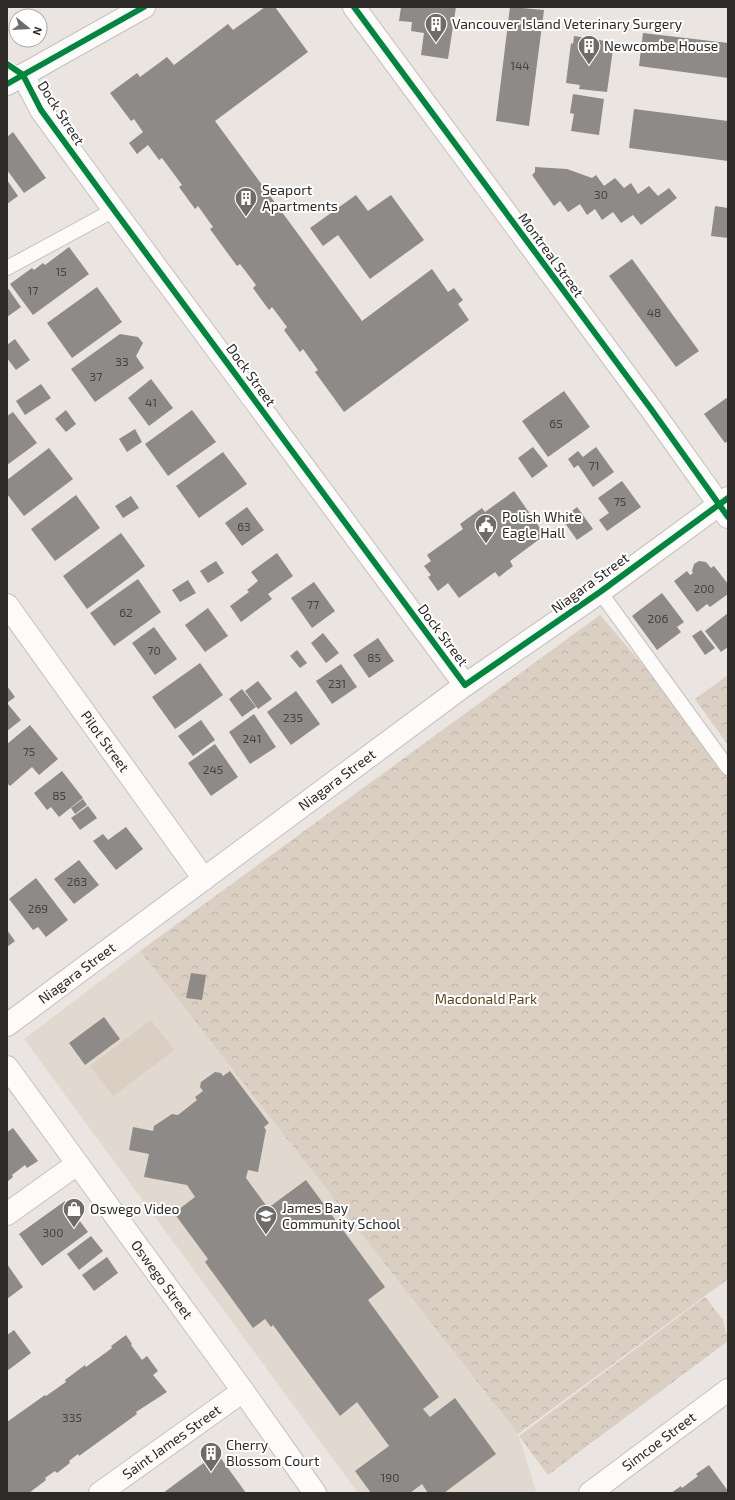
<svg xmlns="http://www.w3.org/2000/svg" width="735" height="1500" font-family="'Exo 2',sans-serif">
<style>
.built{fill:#e1d9cf}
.green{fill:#dacfc2}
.park{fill:url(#park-crowns)}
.building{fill:#8e8a87}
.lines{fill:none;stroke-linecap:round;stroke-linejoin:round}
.service-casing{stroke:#c5c1bd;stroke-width:16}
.minor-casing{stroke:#c5c1bd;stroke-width:24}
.tertiary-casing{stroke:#c5c1bd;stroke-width:24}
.secondary-casing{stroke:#c5c1bd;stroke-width:24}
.service{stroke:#fcfbfa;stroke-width:14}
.minor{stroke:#fcfbfa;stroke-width:22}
.tertiary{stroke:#fcfbfa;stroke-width:22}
.secondary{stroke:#fcfbfa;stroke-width:22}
.cycleway-casing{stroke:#fff;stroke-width:8}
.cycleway{stroke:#00873e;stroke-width:6}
.labels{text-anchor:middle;stroke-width:4;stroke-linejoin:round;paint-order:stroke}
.number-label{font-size:12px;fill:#45423f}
.poi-label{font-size:14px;fill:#2d2a27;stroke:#fff;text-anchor:start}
.street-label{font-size:14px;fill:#2d2a27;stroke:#fff}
.park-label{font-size:14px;fill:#5e4115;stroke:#fff}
</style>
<defs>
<pattern id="park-crowns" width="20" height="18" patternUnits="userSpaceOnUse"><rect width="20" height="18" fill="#dacfc2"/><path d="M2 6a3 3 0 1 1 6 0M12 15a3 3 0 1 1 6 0" fill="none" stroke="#bbb2a7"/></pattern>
</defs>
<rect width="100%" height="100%" fill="#eae5e0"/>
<path class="built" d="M140 951 518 1434 536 1491 533 1493H358L24 1039Z"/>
<path class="green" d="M151 1020 174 1050 113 1096 90 1066Z"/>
<g class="park">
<path d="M600 615 662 687 728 779V1279L518 1434 140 951Z"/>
<path d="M728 675V745L695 699Z"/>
<path d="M705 1297 723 1320 728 1341 548 1475 519 1436Z"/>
</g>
<g class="building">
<path d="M265 7H275L308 52 215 121 362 321 432 269 448 292 454 288 463 300 458 304 469 320 344 412 315 372 318 370 303 349 300 352 284 330 287 327 272 307 269 310 253 288 256 285 240 264 237 266 210 229 213 227 198 206 195 209 179 187 182 185 162 158 159 160 148 145 137 154 129 143 143 132 134 119 131 121 110 93 137 73 140 77 167 57 174 65 228 24 233 30Z"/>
<path d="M401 7H456L448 59 421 55 424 33 411 31 412 22 399 21Z"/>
<path d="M510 7 544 10 529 126 496 121Z"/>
<path d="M643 33 728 43V78L639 66Z"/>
<path d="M574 36 612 42 611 49H613L607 92 579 89 580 85 566 83 571 43 573 44Z"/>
<path d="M573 94 604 99 599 135 571 131 574 114 570 113Z"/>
<path d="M634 109 728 121V161L629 148Z"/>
<path d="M13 132 46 178 24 193 7 170V137Z"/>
<path d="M535 167 567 169 592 178 596 175 604 186 615 178 624 188 631 183 638 194 649 186 658 196 669 188 677 198 641 225 633 215 621 223 613 212 602 220 595 209 587 215 580 204 568 212 560 201 554 206 532 175 535 172Z"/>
<path d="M7 180 18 196 7 204Z"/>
<path d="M356 195 368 211 391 195 424 240 370 279 338 235 323 246 310 228Z"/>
<path d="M715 206 728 208V238L711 236Z"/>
<path d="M69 247 89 274 33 315 10 284 32 268 34 270 43 263 45 265Z"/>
<path d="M632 259 699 351 676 367 609 276Z"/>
<path d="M7 287 21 307 7 317Z"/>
<path d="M97 287 122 322 72 358 47 323Z"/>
<path d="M120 334 138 337 143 343 136 356 144 368 95 402 71 369Z"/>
<path d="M15 339 30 360 16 370 7 358V345Z"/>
<path d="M151 379 173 408 149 426 128 398Z"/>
<path d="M41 384 51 398 25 415 16 401Z"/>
<path d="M564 391 590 427 548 457 522 421Z"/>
<path d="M728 397V441L725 443 704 414Z"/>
<path d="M66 410 76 424 66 432 55 419Z"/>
<path d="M192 410 216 442 168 476 145 444Z"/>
<path d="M13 412 37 443 7 465V416Z"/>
<path d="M135 429 142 442 127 452 119 439Z"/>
<path d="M533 447 548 466 532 478 518 458Z"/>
<path d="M596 447 614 472 593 487 578 465 574 468 568 459 578 451 583 457Z"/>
<path d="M49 448 73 479 24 516 7 494V480Z"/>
<path d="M223 452 247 484 199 518 176 486Z"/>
<path d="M622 481 641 507 607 531 599 520 609 513 598 498Z"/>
<path d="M514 491 545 535 510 561 513 566 499 577 495 572 459 598 448 583 438 591 428 577 431 575 424 566 431 561 427 555 463 529 460 524 482 508 485 512Z"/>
<path d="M76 495 100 528 55 561 31 529Z"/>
<path d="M131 496 139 508 123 518 115 506Z"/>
<path d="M247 507 264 530 242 546 225 523Z"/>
<path d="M577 507 593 529 577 540 562 519Z"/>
<path d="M121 533 145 566 87 609 63 576Z"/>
<path d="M277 553 293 576 268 594 272 599 241 622 230 606 249 592 247 590 258 581 251 572Z"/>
<path d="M216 561 224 573 208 583 200 571Z"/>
<path d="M699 561 706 562 711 568 714 566 728 584V594L710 607 707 604 697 612 674 581 687 571 690 575 693 573 692 571 694 564Z"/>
<path d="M138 579 161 612 114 646 90 613Z"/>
<path d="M188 580 196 593 180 602 172 590Z"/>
<path d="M314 582 335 611 312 628 291 598Z"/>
<path d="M662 593 684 622 677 627 681 632 657 650 632 616Z"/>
<path d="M208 608 228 636 205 652 185 625Z"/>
<path d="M728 613V647L721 652 705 631Z"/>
<path d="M154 627 177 659 155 675 132 643Z"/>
<path d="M701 630 715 648 705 655 692 636Z"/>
<path d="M323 633 339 653 326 663 311 643Z"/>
<path d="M378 638 394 661 369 678 353 655Z"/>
<path d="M297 650 307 663 300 668 290 656Z"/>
<path d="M200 663 223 695 175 729 152 697Z"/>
<path d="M341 664 357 687 332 704 316 681Z"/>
<path d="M258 681 272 699 258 709 245 691Z"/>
<path d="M7 686 15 697 7 703 21 720 7 731Z"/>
<path d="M242 689 256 707 242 717 229 699Z"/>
<path d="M296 691 320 724 291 745 267 712Z"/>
<path d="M254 714 276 747 250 764 229 732Z"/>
<path d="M201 720 215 740 193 756 178 736Z"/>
<path d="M30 725 58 759 39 775 32 767 10 786 7 783V744Z"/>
<path d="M215 744 238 777 211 796 188 763Z"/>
<path d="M62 771 83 798 59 817 51 807 47 810 34 793Z"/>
<path d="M83 799 87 805 75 814 71 808Z"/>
<path d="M88 806 97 818 80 830 71 818Z"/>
<path d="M126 827 143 849 116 870 93 841 103 834 108 840Z"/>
<path d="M79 860 99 885 74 904 54 879Z"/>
<path d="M36 878 68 920 46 937 38 927 33 930 9 899Z"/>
<path d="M7 930 15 941 7 947Z"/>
<path d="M191 973 206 975 202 1000 186 998Z"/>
<path d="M104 1017 120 1039 85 1065 69 1043Z"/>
<path d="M230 1071 269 1123 264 1127 266 1130 258 1172 248 1170 246 1178 268 1208 306 1180 385 1287 368 1300 439 1397 423 1409 430 1417 455 1398 496 1454 444 1493H428L422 1484 410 1493H371L355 1471 389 1446 357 1402 340 1416 273 1325 271 1327 265 1319 253 1328 205 1262 208 1259 174 1213 195 1197 187 1185 144 1177 149 1154 129 1150 133 1127 153 1131 154 1126 172 1114 178 1115 197 1100 195 1097 203 1091 200 1087 201 1082 215 1072 221 1073 223 1076Z"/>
<path d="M13 1128 38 1161 27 1168 25 1165 12 1175 13 1177 7 1182V1132Z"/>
<path d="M65 1201 88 1232 42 1266 19 1234Z"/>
<path d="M91 1236 103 1251 79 1270 67 1254Z"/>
<path d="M107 1257 118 1273 94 1291 82 1275Z"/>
<path d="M7 1264 23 1287 7 1299Z"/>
<path d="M14 1330 31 1353 7 1371V1335Z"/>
<path d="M126 1335 132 1344 131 1345 142 1360 147 1356 158 1371 153 1375 167 1392 136 1412 137 1414 79 1456 78 1454 69 1461 70 1463 57 1473 55 1471 45 1478 46 1480 29 1493H7V1422L45 1395 46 1396 66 1382 65 1380 85 1365 86 1367 112 1348 111 1346Z"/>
<path d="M217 1453 246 1493H163Z"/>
<path d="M709 1465 728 1491V1493H671L681 1486 682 1488 698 1476 696 1474Z"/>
</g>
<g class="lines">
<g class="service-casing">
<g id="service">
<path d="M7 268 114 210"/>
<path d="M600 592 728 768"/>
</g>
</g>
<g class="minor-casing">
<g id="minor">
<path d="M354 7 651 409 728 517"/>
<path d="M23 75 41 110 114 210 465 685"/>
<path id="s1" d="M7 605 204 879"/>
<path id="s2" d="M7 1025 465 685 600 592 728 498"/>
<path d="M7 1214 77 1164"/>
<path id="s3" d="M100 1493 243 1391"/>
<path id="s4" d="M590 1493 728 1390"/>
</g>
</g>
<g class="tertiary-casing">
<g id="tertiary">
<path d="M23 75 144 7"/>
<path id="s5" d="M7 1067 243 1391 315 1493"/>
</g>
</g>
<g class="secondary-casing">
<path id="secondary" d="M7 84 23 75"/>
</g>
<use href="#service" class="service"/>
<use href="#minor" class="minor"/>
<use href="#tertiary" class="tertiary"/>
<use href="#secondary" class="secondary"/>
<g class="cycleway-casing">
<g id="cycleway">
<path d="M354 7 651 409 728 517"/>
<path d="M7 64 23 75 41 110 114 210 465 685 600 592 728 498"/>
<path d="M7 84 144 7"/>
</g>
</g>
<use href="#cycleway" class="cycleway"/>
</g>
<defs>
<g id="building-pin" transform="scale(1.15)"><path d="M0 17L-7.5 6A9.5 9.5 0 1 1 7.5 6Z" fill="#6f6b68" stroke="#fff"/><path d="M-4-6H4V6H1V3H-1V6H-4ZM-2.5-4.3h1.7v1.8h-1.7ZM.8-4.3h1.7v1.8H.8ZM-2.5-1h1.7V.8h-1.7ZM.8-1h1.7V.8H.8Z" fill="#fff"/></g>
<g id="civic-pin" transform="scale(1.15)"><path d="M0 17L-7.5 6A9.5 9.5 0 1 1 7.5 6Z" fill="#6f6b68" stroke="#fff"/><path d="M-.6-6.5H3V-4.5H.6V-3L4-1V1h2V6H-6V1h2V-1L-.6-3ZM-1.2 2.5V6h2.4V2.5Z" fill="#fff"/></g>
<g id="shop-pin" transform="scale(1.15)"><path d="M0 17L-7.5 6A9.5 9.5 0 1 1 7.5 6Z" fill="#6f6b68" stroke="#fff"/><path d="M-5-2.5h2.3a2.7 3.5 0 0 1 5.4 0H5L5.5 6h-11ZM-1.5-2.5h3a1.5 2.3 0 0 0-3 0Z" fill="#fff"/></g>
<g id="school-pin" transform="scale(1.15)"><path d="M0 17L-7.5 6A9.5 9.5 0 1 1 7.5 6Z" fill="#6f6b68" stroke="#fff"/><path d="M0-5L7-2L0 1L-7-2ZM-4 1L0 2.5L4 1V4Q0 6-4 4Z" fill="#fff"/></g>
</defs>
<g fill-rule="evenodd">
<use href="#building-pin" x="436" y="24"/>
<use href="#building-pin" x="589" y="46"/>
<use href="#building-pin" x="246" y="198"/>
<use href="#civic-pin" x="486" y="525"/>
<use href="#shop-pin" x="74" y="1209"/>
<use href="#school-pin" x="266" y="1216"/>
<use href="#building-pin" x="211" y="1453"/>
</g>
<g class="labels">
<g class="number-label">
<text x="520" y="70">144</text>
<text x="601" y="199">30</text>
<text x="61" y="276">15</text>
<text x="33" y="295">17</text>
<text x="654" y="317">48</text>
<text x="122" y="366">33</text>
<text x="96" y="381">37</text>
<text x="151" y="407">41</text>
<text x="556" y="428">65</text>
<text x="594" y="470">71</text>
<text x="620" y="506">75</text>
<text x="244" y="531">63</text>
<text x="704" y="593">200</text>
<text x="313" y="609">77</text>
<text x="126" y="617">62</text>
<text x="658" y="623">206</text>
<text x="154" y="655">70</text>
<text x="374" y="662">85</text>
<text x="337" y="688">231</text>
<text x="293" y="722">235</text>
<text x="252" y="743">241</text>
<text x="29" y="756">75</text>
<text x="213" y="774">245</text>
<text x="59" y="800">85</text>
<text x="77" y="886">263</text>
<text x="38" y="913">269</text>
<text x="53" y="1237">300</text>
<text x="72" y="1422">335</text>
<text x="390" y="1482">190</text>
</g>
<g class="poi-label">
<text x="452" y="29">Vancouver Island Veterinary Surgery</text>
<text x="604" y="51">Newcombe House</text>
<text x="262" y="195">Seaport<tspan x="262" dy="16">Apartments</tspan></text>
<text x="502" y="522">Polish White<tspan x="502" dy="16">Eagle Hall</tspan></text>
<text x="282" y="1213">James Bay<tspan x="282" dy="16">Community School</tspan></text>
<text x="90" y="1214">Oswego Video</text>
<text x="226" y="1450">Cherry<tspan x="226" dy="16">Blossom Court</tspan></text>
</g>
<g class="street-label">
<text transform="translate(61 113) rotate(57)" y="5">Dock Street</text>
<text transform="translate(551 255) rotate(54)" y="5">Montreal Street</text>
<text transform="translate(251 375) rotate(54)" y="5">Dock Street</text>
<text transform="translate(590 583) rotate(-36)" y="5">Niagara Street</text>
<text transform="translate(443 635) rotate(53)" y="5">Dock Street</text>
<text dy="5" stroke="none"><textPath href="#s1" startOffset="168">Pilot Street</textPath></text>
<text dy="5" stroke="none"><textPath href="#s2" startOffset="411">Niagara Street</textPath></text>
<text dy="5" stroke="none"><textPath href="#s2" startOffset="87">Niagara Street</textPath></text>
<text dy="5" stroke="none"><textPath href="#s5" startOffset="263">Oswego Street</textPath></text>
<text dy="5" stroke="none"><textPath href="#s3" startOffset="88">Saint James Street</textPath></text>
<text dy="5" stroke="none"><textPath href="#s4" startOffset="86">Simcoe Street</textPath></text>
</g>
<g class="park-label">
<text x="486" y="1004">Macdonald Park</text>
</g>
</g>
<rect width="735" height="1500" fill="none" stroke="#2d2a27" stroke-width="16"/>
<g transform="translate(28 28) rotate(108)"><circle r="19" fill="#ffffff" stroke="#abaaa9"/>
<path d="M0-3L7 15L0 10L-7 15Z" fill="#6f6b68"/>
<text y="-6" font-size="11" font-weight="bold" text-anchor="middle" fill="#2d2a27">N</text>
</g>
</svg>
